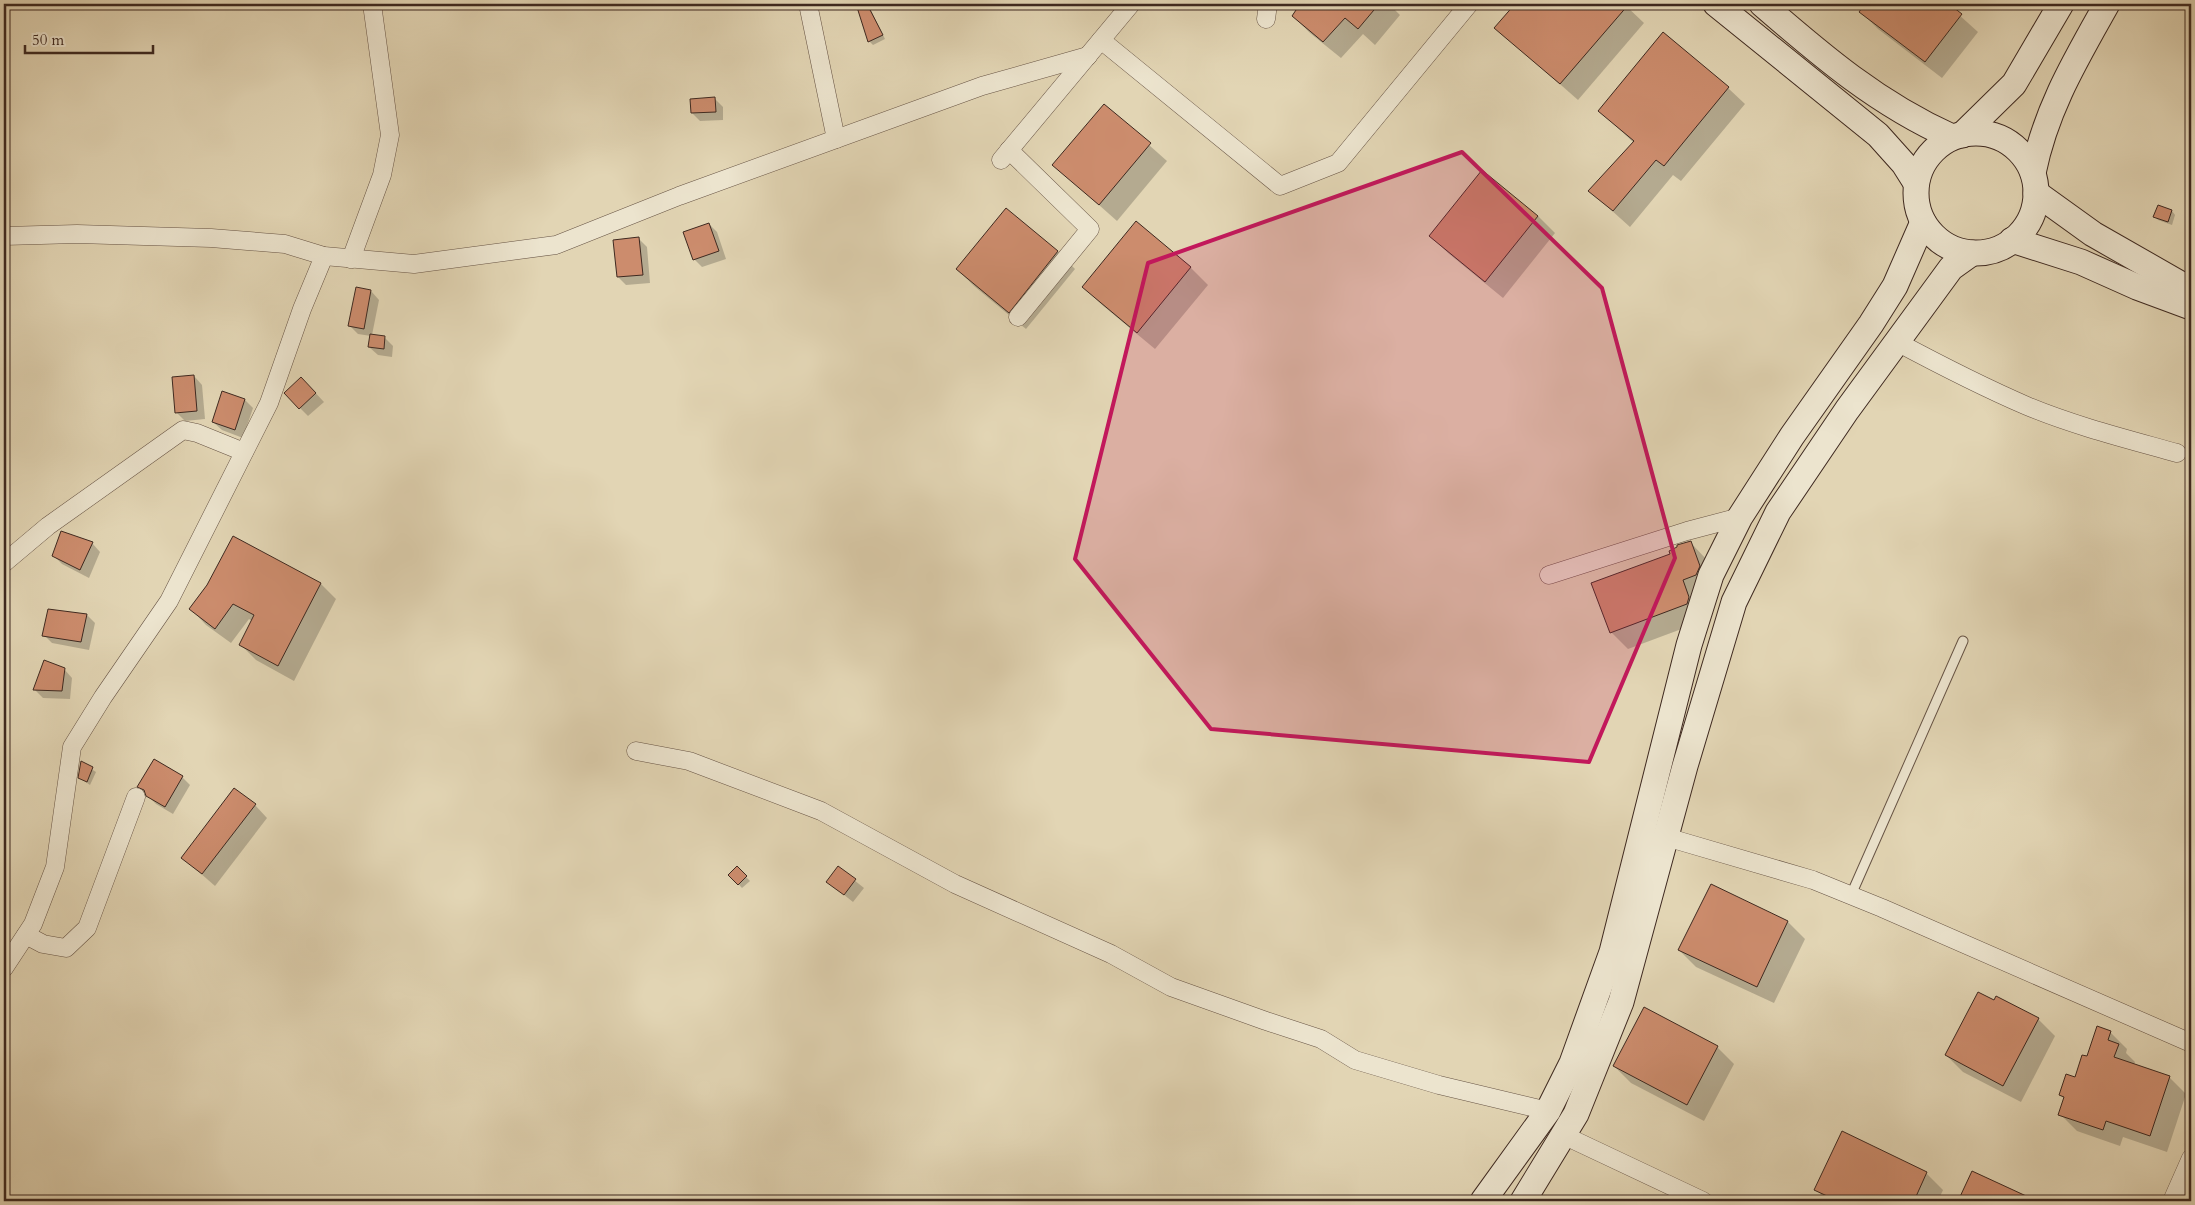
<svg xmlns="http://www.w3.org/2000/svg" width="2195" height="1205" font-family="Cardo,serif">
<style>
.shadow{fill:#0003}
.building{fill:#cc8c6d;stroke:#3e2920}
.lines{fill:none;stroke-linecap:round;stroke-linejoin:round}
.service-casing{stroke:#675445;stroke-width:11}
.minor-casing{stroke:#675445;stroke-width:19}
.secondary-casing{stroke:#3e2920;stroke-width:27}
.service{stroke:#ece4ce;stroke-width:9}
.minor{stroke:#ece4ce;stroke-width:18}
.secondary{stroke:#ece4ce;stroke-width:25}
.marked{fill:#c2185b;fill-opacity:0.2;stroke:#c2185b;stroke-width:4;stroke-linejoin:round}
</style>
<rect width="100%" height="100%" fill="#e2d5b4"/>
<filter id="stains"><feTurbulence type="fractalNoise" baseFrequency=".004" numOctaves="4"/><feColorMatrix values="0 0 0 0 .2 0 0 0 0 .09 0 0 0 0 .02 0 0 0 .5 -.17"/></filter>
<radialGradient id="worn" r=".72"><stop offset=".6" stop-color="#630" stop-opacity="0"/><stop offset="1" stop-color="#630" stop-opacity=".3"/></radialGradient>
<g class="shadow">
<path d="M857 4H868L885 39 873 45 869 41Z"/>
<path d="M1302 4H1389L1400 15 1375 45 1363 34 1341 58 1310 33 1293 16Z"/>
<path d="M1517 4H1624L1644 23 1578 100 1496 28Z"/>
<path d="M1867 4H1947L1978 32 1942 78 1878 29 1861 12Z"/>
<path d="M1664 34 1728 88 1745 104 1681 181 1673 175 1630 227 1590 191 1634 143 1600 111Z"/>
<path d="M714 98 723 107V120L700 121 692 113Z"/>
<path d="M1104 105 1167 161 1117 221 1054 165Z"/>
<path d="M1006 210 1058 252 1075 269 1026 329 974 286 957 269Z"/>
<path d="M2172 211 2175 215 2172 225 2158 220 2155 217Z"/>
<path d="M1538 216 1555 233 1503 298 1448 253 1431 236Z"/>
<path d="M1137 223 1191 268 1208 285 1155 349 1101 304 1084 287Z"/>
<path d="M709 224 717 232 726 259 702 267 694 259Z"/>
<path d="M639 239 647 247 650 283 626 285 618 277Z"/>
<path d="M371 291 379 300 372 335 385 338 393 346 392 357 378 355 369 347 371 336 358 334 349 325Z"/>
<path d="M194 376 202 385 205 419 185 421 177 413Z"/>
<path d="M310 387 324 402 308 416 300 408Z"/>
<path d="M223 393 245 400 253 408 243 438 222 430 213 422Z"/>
<path d="M1690 542 1707 560 1703 621 1628 649 1611 632 1672 555Z"/>
<path d="M92 543 100 552 89 578 62 564 54 556Z"/>
<path d="M321 584 336 599 294 681 256 660 240 644 252 621 249 619 231 643 206 625 191 609Z"/>
<path d="M49 610 87 615 95 623 89 650 52 643 44 635Z"/>
<path d="M64 669 72 678 70 699 43 698 35 690Z"/>
<path d="M82 763 96 772 90 785 80 778Z"/>
<path d="M182 777 190 785 173 814 156 804 139 787Z"/>
<path d="M255 805 267 818 215 886 183 858Z"/>
<path d="M737 868 750 881 742 888 730 875Z"/>
<path d="M839 868 864 888 853 902 828 882Z"/>
<path d="M1712 886 1788 922 1805 939 1774 1003 1696 967 1679 950Z"/>
<path d="M2038 1019 2055 1036 2021 1102 1963 1072 1946 1055Z"/>
<path d="M2110 1032 2127 1049 2126 1053 2135 1062 2134 1065 2169 1077 2186 1094 2167 1152 2123 1137 2120 1146 2077 1131 2060 1114 2065 1099 2060 1095 2076 1079 2088 1057Z"/>
<path d="M1717 1047 1734 1064 1704 1121 1631 1083 1614 1066Z"/>
<path d="M1926 1173 1943 1190 1938 1201H1827L1816 1189Z"/>
<path d="M1972 1173 2032 1201H1960Z"/>
</g>
<g class="building">
<path d="M856 4H867L883 35 868 42Z"/>
<path d="M1300 4H1379L1358 29 1345 18 1323 42 1292 16Z"/>
<path d="M1515 4H1629L1560 84 1494 28Z"/>
<path d="M1865 4H1949L1962 14 1925 62 1859 12Z"/>
<path d="M1663 32 1729 87 1664 166 1656 160 1613 211 1588 191 1634 141 1598 111Z"/>
<path d="M715 97 716 112 691 113 690 99Z"/>
<path d="M1104 104 1151 143 1099 205 1052 165Z"/>
<path d="M1482 170 1538 216 1485 282 1429 236Z"/>
<path d="M2158 205 2172 210 2168 222 2153 217Z"/>
<path d="M1006 208 1058 251 1009 313 956 269Z"/>
<path d="M1136 221 1191 267 1137 333 1082 287Z"/>
<path d="M709 223 719 251 693 260 683 232Z"/>
<path d="M639 237 643 275 617 277 613 240Z"/>
<path d="M356 287 371 290 364 329 348 326Z"/>
<path d="M370 334 385 336 384 349 368 347Z"/>
<path d="M194 375 197 411 175 413 172 377Z"/>
<path d="M301 377 316 393 299 409 284 393Z"/>
<path d="M222 391 245 399 235 430 212 422Z"/>
<path d="M61 531 93 542 80 570 52 556Z"/>
<path d="M233 536 321 583 278 666 239 645 254 615 233 604 215 629 189 609 207 585Z"/>
<path d="M1691 541 1700 566 1696 575 1683 580 1689 597 1687 604 1610 633 1591 583 1670 554 1669 551 1677 547V545Z"/>
<path d="M48 609 87 614 81 642 42 636Z"/>
<path d="M44 660 65 668 62 691 33 690Z"/>
<path d="M154 759 183 776 165 807 146 796 144 790 137 787Z"/>
<path d="M81 761 93 767 87 782 78 778Z"/>
<path d="M234 788 256 804 202 874 181 858Z"/>
<path d="M737 866 747 876 738 885 728 875Z"/>
<path d="M838 866 856 879 844 895 826 882Z"/>
<path d="M1711 884 1788 921 1757 987 1678 950Z"/>
<path d="M1978 992 1994 1000 1996 996 2039 1018 2003 1086 1945 1055Z"/>
<path d="M1644 1007 1718 1046 1687 1105 1613 1066Z"/>
<path d="M2097 1026 2111 1031 2108 1040 2119 1044 2114 1057 2170 1076 2150 1136 2106 1121 2103 1130 2058 1115 2064 1097 2059 1095 2066 1074 2075 1077 2082 1055 2087 1056Z"/>
<path d="M1842 1131 1927 1172 1914 1201H1838L1814 1190Z"/>
<path d="M1972 1171 2037 1201H1958Z"/>
</g>
<g class="lines">
<g class="service-casing">
<path id="service" d="M1851 895 1963 641"/>
</g>
<g class="minor-casing">
<g id="minor">
<path d="M808 4 836 139"/>
<path d="M1266 19 1268 4"/>
<path d="M1101 40 1280 186 1338 163 1469 4"/>
<path d="M1009 150 1090 229 1018 317"/>
<path d="M1001 160 1131 4"/>
<path d="M4 236 77 234 211 238 285 244 324 256 414 264 556 245 679 196 982 86 1088 56"/>
<path d="M351 259 382 175 390 135 372 4"/>
<path d="M1897 342C1940 365 1983 387 2027 406 2075 426 2127 439 2177 453"/>
<path d="M4 563 48 526 183 430 197 433 244 452"/>
<path d="M1549 575 1687 531 1740 517"/>
<path d="M636 751 689 761 821 811 955 884 1111 954 1171 987 1266 1021 1321 1039 1355 1060 1439 1085 1548 1111"/>
<path d="M1666 837 1813 880 1882 908 2191 1043"/>
<path d="M26 935 43 944 66 948 87 928 136 797"/>
<path d="M4 968 33 924 55 867 72 747 103 697 169 601 269 403 302 309 324 256"/>
<path d="M1563 1135 1703 1201"/>
<path d="M2172 1201 2191 1158"/>
</g>
</g>
<g class="secondary-casing">
<g id="secondary">
<path d="M1716 4 1878 135 1904 164 1916 183"/>
<path d="M1762 4C1822 56 1878 104 1952 137"/>
<circle cx="1976" cy="193" r="60"/>
<path d="M1962 135 2014 84 2061 4"/>
<path d="M2033 173C2046 109 2075 61 2107 4"/>
<path d="M2036 193 2093 234 2191 290"/>
<path d="M2012 240 2081 262 2137 287 2191 307"/>
<path d="M1483 1201 1548 1111 1572 1063 1612 952 1689 645 1711 575 1740 517 1792 436 1871 324 1895 286 1923 222"/>
<path d="M1523 1201 1576 1114 1621 1002 1685 766 1734 602 1778 512 1847 410 1951 268 1972 253"/>
</g>
</g>
<use href="#service" class="service"/>
<use href="#minor" class="minor"/>
<use href="#secondary" class="secondary"/>
</g>
<path class="marked" d="M1462 152 1602 288 1675 558 1589 762 1211 729 1075 559 1148 263Z"/>
<rect width="2195" height="1205" fill="none" stroke="#e2d5b4" stroke-width="20"/>
<rect x="5" y="5" width="2185" height="1195" fill="none" stroke="#3e2920" stroke-width="2.5"/>
<rect x="10" y="10" width="2175" height="1185" fill="none" stroke="#3e2920"/>
<path d="M25 45v8h128v-8" fill="none" stroke="#3e2920" stroke-width="2.5"/>
<text x="32" y="45" font-size="15" fill="#3e2920" stroke="#ece4ce" stroke-width="4" paint-order="stroke">50 m</text>
<rect width="100%" height="100%" filter="url(#stains)"/>
<rect width="100%" height="100%" fill="url(#worn)"/>
</svg>
